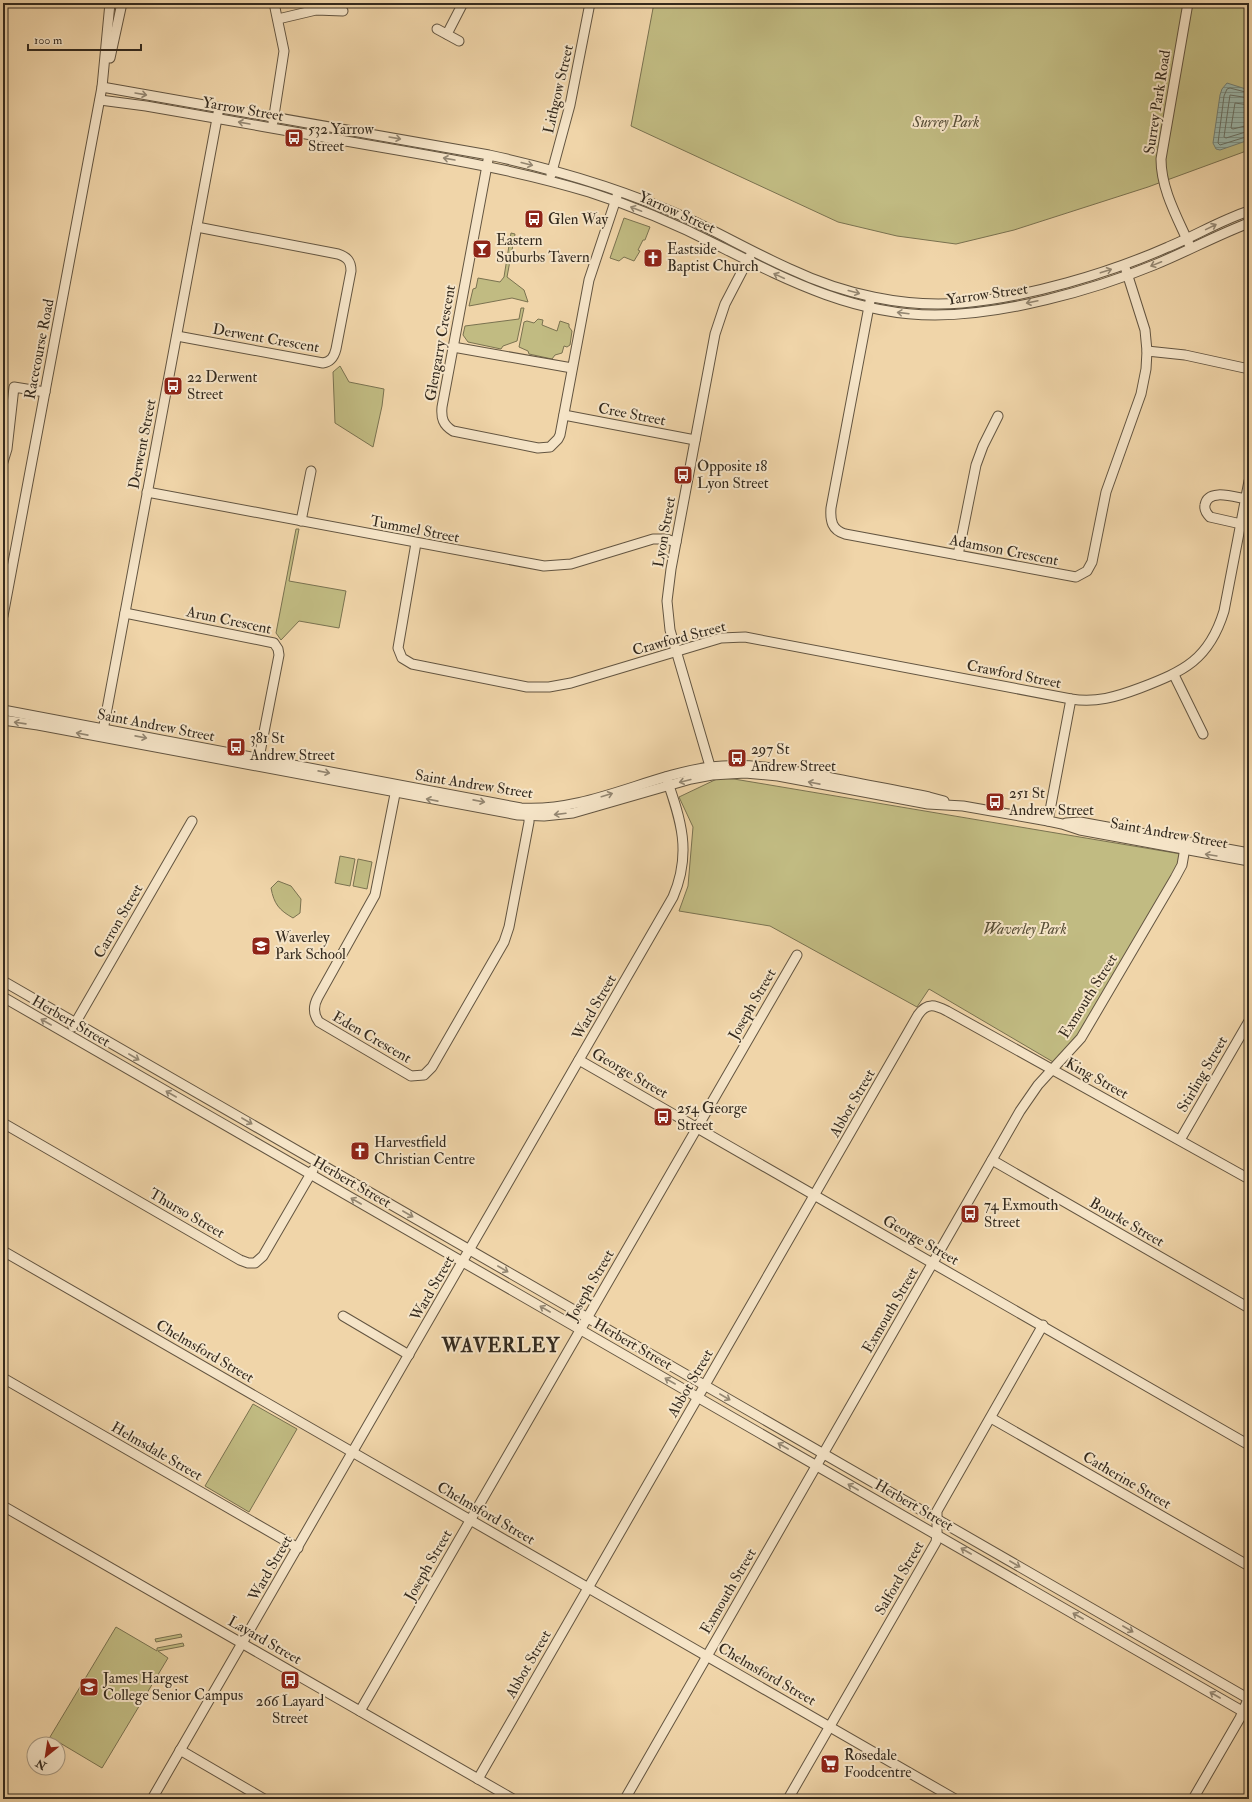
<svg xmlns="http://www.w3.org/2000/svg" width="1252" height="1802" font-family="'IM FELL Double Pica',serif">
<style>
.green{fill:#c1bb82;stroke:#7a7250}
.water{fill:url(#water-rules);stroke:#727f74}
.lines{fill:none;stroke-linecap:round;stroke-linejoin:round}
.shore{stroke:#687166;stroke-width:1}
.minor-casing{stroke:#635541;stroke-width:11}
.minor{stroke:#f5e4c7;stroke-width:9}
.oneway{stroke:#948772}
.labels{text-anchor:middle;stroke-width:4;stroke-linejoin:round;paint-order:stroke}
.street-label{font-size:15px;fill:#342a1e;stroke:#f5e4c7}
.park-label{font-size:15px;font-style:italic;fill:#574e37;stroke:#f5e4c7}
.poi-label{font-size:15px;fill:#342a1e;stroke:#f5e4c7;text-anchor:start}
.district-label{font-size:19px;font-weight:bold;letter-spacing:1px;fill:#342a1e;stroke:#f5e4c7}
</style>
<defs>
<pattern id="water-rules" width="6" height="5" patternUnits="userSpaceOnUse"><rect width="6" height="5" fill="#9bb8ad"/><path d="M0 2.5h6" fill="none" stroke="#7f968c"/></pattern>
</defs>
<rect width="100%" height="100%" fill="#f0d5a9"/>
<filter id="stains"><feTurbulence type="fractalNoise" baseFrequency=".005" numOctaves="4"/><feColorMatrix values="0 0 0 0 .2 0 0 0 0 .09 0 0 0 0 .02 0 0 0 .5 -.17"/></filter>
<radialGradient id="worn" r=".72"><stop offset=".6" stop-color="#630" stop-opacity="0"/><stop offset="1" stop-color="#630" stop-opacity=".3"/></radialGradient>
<g class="green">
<path d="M654 3H1249V150L1148 187 1014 230 956 244 897 236 838 222 631 126Z"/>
<path d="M624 218 650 227 645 240H643L638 250 640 251 634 261 624 257 619 261 610 258Z"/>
<path d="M511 233 515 234 507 277 524 290 528 302 512 298 469 306 473 289 476 288 478 278 500 282 504 277Z"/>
<path d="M521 308H524L517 341 503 346 501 349 468 342 463 335 465 326 519 319Z"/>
<path d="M538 319 543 320 542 325 557 331 560 321 569 324V327L572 331 570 345 567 347 564 346 562 353 555 355 552 359 529 354 528 351 519 347 524 322 527 321 534 323Z"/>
<path d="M340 366 349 382 384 389 382 406 373 447 335 423 333 372Z"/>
<path d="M296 529H299L289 581 346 591 339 628 299 621 281 640 276 633Z"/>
<path d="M719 778 734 779 1187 855 1060 1066 929 989 917 1007 770 926 679 911 688 886 693 827 679 797Z"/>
<path d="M340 856 355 859 350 886 335 883Z"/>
<path d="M358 859 372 862 367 889 353 886Z"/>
<path d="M278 881 291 886 301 899 300 913 293 918C279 910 274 904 271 888Z"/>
<path d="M253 1404 297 1429 249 1512 205 1486Z"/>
<path d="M116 1627 157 1651V1648L183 1643 184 1646 158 1651 168 1658 102 1768 50 1737Z"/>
<path d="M181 1634 182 1637 156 1642 155 1639Z"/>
</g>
<path class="water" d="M1227 83 1249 90V140L1220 150 1216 149 1213 143 1220 95 1222 89Z"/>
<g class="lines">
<g class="shore">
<path d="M1249 93 1230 88 1227 89 1224 96 1218 143 1220 145 1249 136"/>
<path d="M1249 98 1230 95 1224 137 1226 138 1249 131"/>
<path d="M1249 105 1235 103 1231 128 1233 129 1249 125"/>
</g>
<g class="minor-casing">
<g id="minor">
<path d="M1188 3 1161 159C1161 189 1177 217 1189 244"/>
<path d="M278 19 316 10 343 11"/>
<path d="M437 29 459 41"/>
<path d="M447 34 463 3"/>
<path d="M110 58 122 3"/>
<path d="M102 87 489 155C558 170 625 190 689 219 723 235 756 254 790 269 843 294 904 308 962 303 1028 297 1107 274 1168 247 1195 236 1221 220 1249 211"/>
<path d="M100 100 146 106C224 120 302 133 380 147 450 159 520 171 589 192 633 206 676 224 717 245 787 280 854 315 935 315 1003 315 1091 291 1154 265 1186 252 1217 235 1249 223"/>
<path d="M273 122 284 51 274 3"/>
<path d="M488 160 442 407C441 418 443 425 453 431L538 448 550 447 558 439 560 435 589 280 617 196"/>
<path d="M551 175 570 105 590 3"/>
<path d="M870 301 831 508C830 521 832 530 845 534L1076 577 1087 571 1092 562 1106 492 1141 394 1146 369 1147 351 1145 330 1126 270"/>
<path d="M177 336 323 363C331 362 334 357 336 349L351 271C351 261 347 257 338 254L197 227"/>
<path d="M453 347 572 368"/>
<path d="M1147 351 1185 355 1249 369"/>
<path d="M564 415 695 440"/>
<path d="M3 462 7 449 14 387 45 392"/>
<path d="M147 492 544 566 571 564 653 539H666L676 542"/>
<path d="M301 521 311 471"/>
<path d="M1241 524 1210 517C1206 513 1204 510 1205 505 1208 488 1234 497 1246 499"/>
<path d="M416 543 398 648 402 658 412 664 527 687H549L571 683 721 638 745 637 1071 699C1096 703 1116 697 1140 688 1184 671 1209 660 1224 611L1249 481"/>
<path d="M958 555 976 465 983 446 998 416"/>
<path d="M125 613 274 643 278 649 279 655 258 763"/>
<path d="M3 616 102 87 110 3"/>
<path d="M1174 675 1203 734"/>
<path d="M3 710 521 808C588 812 646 776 710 767 750 762 788 770 827 777 861 784 895 790 929 797L944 801"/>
<path d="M3 720 38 725 518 815 544 816 573 813 691 779 712 775 745 773 778 776 928 804 963 806 1048 821 1062 824 1080 830 1249 861"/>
<path d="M102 736 218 113"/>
<path d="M712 773 670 630 667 601 671 569 715 334 725 304 750 256"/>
<path d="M396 789 375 895 318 997C313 1006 313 1014 319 1022L411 1076 424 1075 432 1067 504 942 509 927 529 822V810"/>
<path d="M1048 821 1071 699"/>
<path d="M1066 823 1080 822 1249 853"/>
<path d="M3 981 1249 1699"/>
<path d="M3 997 1249 1715"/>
<path d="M73 1027 192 821"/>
<path d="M579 1060 1249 1445"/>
<path d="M3 1123 240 1260 248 1263H255L263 1256 313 1170"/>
<path d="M1180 1140 1249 1021"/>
<path d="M992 1160 1249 1308"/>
<path d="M3 1251 955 1799"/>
<path d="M343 1316 409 1355"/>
<path d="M3 1378 298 1548"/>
<path d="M991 1418 1249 1566"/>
<path d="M3 1506 513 1799"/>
<path d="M360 1711 797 955"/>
<path d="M180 1750 264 1799"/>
<path d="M478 1779 918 1015C927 1002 935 1005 947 1011L1249 1179"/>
<path d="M152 1799 673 897C692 853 681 820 666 777"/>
<path d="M625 1799 1020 1111 1038 1085 1081 1038 1175 878 1182 865 1186 842"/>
<path d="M788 1799 936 1542 937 1535V1511L1043 1325"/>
<path d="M1193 1799 1240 1718 1249 1697"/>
</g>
</g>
<use href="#minor" class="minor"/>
</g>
<defs><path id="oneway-shaft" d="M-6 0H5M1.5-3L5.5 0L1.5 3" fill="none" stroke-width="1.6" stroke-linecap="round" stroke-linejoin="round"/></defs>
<g class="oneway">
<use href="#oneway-shaft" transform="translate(141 94) rotate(10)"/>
<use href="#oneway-shaft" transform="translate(244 123) rotate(-170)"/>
<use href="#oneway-shaft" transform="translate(395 138) rotate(10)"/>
<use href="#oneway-shaft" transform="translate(449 159) rotate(-170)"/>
<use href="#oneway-shaft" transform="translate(527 164) rotate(14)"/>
<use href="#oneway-shaft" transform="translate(636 209) rotate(-159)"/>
<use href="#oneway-shaft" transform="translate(1211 227) rotate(-26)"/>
<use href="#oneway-shaft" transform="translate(1156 264) rotate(158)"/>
<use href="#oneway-shaft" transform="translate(1106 271) rotate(-18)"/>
<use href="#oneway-shaft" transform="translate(779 276) rotate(-155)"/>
<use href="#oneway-shaft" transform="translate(854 292) rotate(15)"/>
<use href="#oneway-shaft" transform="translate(1032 302) rotate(168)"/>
<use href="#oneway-shaft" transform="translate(903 313) rotate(-173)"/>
<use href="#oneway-shaft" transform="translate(20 723) rotate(-172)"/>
<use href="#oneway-shaft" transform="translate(82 734) rotate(-169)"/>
<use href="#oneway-shaft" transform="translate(141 737) rotate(11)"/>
<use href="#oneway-shaft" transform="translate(324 772) rotate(11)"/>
<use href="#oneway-shaft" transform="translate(685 781) rotate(166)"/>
<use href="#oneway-shaft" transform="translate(814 783) rotate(-169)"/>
<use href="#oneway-shaft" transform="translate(607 795) rotate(-17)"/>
<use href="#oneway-shaft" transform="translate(432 800) rotate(-169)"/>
<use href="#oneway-shaft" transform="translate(479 801) rotate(11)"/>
<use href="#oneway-shaft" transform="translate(560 814) rotate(173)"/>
<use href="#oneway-shaft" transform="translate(1211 855) rotate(-171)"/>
<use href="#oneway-shaft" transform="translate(46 1022) rotate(-150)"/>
<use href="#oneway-shaft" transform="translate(134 1057) rotate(30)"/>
<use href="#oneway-shaft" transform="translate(171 1094) rotate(-150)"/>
<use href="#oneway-shaft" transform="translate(247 1121) rotate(30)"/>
<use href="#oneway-shaft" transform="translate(356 1201) rotate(-150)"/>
<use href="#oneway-shaft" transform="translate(408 1214) rotate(30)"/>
<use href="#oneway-shaft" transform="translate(503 1269) rotate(30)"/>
<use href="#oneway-shaft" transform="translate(545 1309) rotate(-150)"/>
<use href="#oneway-shaft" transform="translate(670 1381) rotate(-150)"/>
<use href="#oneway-shaft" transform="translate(725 1397) rotate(30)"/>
<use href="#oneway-shaft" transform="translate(783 1446) rotate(-150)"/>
<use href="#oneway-shaft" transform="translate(853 1487) rotate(-150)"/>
<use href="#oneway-shaft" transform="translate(966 1551) rotate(-150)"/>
<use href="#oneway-shaft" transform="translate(1015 1564) rotate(30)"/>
<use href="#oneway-shaft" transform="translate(1078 1616) rotate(-150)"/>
<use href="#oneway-shaft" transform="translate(1128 1629) rotate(30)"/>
<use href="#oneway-shaft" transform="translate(1215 1695) rotate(-150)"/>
</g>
<defs>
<g id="bus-square" transform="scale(1)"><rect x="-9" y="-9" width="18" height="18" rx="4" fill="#8f2418" stroke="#f5e4c7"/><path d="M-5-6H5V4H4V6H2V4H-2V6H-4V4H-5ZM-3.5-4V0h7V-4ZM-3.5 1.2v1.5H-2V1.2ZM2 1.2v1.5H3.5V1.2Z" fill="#fff"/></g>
<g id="bar-square" transform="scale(1)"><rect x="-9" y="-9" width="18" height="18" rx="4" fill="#8f2418" stroke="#f5e4c7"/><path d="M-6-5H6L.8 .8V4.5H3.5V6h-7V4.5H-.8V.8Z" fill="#fff"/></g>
<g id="church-square" transform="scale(1)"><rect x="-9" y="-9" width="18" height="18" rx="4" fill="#8f2418" stroke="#f5e4c7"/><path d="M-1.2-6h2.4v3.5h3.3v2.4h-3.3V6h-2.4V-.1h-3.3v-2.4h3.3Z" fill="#fff"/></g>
<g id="school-square" transform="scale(1)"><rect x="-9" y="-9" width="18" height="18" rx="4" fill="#8f2418" stroke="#f5e4c7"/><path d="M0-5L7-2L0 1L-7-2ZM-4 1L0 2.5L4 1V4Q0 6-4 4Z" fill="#fff"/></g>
<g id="supermarket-square" transform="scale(1)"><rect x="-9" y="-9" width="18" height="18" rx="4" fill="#8f2418" stroke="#f5e4c7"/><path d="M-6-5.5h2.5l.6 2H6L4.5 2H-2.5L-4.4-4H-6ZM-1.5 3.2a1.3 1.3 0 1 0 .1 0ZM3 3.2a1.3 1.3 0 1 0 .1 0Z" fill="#fff"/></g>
</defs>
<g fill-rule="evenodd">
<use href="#bus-square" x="294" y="138"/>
<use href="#bus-square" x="534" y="219"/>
<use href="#bar-square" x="482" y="249"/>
<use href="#church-square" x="653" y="258"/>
<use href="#bus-square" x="173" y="386"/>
<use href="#bus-square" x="683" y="475"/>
<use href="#bus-square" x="236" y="747"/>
<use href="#bus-square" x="737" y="758"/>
<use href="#bus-square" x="995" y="802"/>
<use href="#school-square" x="261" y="946"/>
<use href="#bus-square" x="663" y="1117"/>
<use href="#church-square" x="360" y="1151"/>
<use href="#bus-square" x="970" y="1214"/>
<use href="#bus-square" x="290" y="1680"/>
<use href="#school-square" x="89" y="1687"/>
<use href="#supermarket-square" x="830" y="1764"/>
</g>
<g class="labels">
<g class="street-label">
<text transform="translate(558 89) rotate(-77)" y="5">Lithgow Street</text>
<text transform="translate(1157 102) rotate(-81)" y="5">Surrey Park Road</text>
<text transform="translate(243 109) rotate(10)" y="5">Yarrow Street</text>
<text transform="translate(677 212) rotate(24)" y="5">Yarrow Street</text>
<text transform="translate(987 294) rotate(-8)" y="5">Yarrow Street</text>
<text transform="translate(266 338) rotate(10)" y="5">Derwent Crescent</text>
<text transform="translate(440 343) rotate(-80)" y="5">Glengarry Crescent</text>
<text transform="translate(39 349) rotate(-79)" y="5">Racecourse Road</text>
<text transform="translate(632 414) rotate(11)" y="5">Cree Street</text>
<text transform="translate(142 444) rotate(-79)" y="5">Derwent Street</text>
<text transform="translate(415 529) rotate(11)" y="5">Tummel Street</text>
<text transform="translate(664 532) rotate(-80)" y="5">Lyon Street</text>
<text transform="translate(1004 550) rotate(11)" y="5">Adamson Crescent</text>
<text transform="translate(229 620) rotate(12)" y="5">Arun Crescent</text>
<text transform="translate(679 638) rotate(-15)" y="5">Crawford Street</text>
<text transform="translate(1014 674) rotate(11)" y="5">Crawford Street</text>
<text transform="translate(156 725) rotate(11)" y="5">Saint Andrew Street</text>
<text transform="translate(474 784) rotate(9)" y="5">Saint Andrew Street</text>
<text transform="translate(1169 833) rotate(10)" y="5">Saint Andrew Street</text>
<text transform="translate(118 921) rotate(-60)" y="5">Carron Street</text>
<text transform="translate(1088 996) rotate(-58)" y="5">Exmouth Street</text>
<text transform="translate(752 1004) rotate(-60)" y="5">Joseph Street</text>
<text transform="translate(594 1007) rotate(-60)" y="5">Ward Street</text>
<text transform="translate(71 1021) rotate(30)" y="5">Herbert Street</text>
<text transform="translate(372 1037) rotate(30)" y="5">Eden Crescent</text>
<text transform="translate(630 1073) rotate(30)" y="5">George Street</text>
<text transform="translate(1202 1074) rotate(-60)" y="5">Stirling Street</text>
<text transform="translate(1097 1078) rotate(29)" y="5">King Street</text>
<text transform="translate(852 1103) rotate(-60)" y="5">Abbot Street</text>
<text transform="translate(352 1182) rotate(30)" y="5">Herbert Street</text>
<text transform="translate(187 1213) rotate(30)" y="5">Thurso Street</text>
<text transform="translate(1127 1222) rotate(30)" y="5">Bourke Street</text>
<text transform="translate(921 1240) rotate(30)" y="5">George Street</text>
<text transform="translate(590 1285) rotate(-60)" y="5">Joseph Street</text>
<text transform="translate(432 1288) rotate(-60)" y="5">Ward Street</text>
<text transform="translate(890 1310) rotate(-60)" y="5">Exmouth Street</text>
<text transform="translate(633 1344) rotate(30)" y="5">Herbert Street</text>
<text transform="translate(205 1351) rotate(30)" y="5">Chelmsford Street</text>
<text transform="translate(690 1383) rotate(-60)" y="5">Abbot Street</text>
<text transform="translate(157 1451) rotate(30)" y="5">Helmsdale Street</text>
<text transform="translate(1127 1480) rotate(30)" y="5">Catherine Street</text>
<text transform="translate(914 1505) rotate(30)" y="5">Herbert Street</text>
<text transform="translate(486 1513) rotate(30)" y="5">Chelmsford Street</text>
<text transform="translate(428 1565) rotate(-60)" y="5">Joseph Street</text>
<text transform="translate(270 1568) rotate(-60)" y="5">Ward Street</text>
<text transform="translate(899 1578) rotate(-60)" y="5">Salford Street</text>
<text transform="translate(728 1591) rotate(-60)" y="5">Exmouth Street</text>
<text transform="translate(265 1640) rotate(30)" y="5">Layard Street</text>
<text transform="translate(528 1664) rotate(-60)" y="5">Abbot Street</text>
<text transform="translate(767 1674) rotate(30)" y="5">Chelmsford Street</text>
</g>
<g class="park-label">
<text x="946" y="127">Surrey Park</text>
<text x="1025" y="934">Waverley Park</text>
</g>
<g class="poi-label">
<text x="308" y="134">532 Yarrow<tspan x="308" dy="17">Street</tspan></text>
<text x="548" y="224">Glen Way</text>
<text x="496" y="245">Eastern<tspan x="496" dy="17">Suburbs Tavern</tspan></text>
<text x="667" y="254">Eastside<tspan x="667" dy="17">Baptist Church</tspan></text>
<text x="187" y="382">22 Derwent<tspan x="187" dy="17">Street</tspan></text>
<text x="697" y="471">Opposite 18<tspan x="697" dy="17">Lyon Street</tspan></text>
<text x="250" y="743">381 St<tspan x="250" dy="17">Andrew Street</tspan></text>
<text x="751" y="754">297 St<tspan x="751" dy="17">Andrew Street</tspan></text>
<text x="1009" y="798">251 St<tspan x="1009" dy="17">Andrew Street</tspan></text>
<text x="275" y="942">Waverley<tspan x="275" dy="17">Park School</tspan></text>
<text x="677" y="1113">254 George<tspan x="677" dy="17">Street</tspan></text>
<text x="374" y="1147">Harvestfield<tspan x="374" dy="17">Christian Centre</tspan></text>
<text x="984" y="1210">74 Exmouth<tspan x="984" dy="17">Street</tspan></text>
<text x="103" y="1683">James Hargest<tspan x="103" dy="17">College Senior Campus</tspan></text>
<text x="290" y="1706" text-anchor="middle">266 Layard<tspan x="290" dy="17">Street</tspan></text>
<text x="844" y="1760">Rosedale<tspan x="844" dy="17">Foodcentre</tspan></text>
</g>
<g class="district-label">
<text x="501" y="1352">WAVERLEY</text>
</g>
</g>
<rect width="1252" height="1802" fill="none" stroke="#f0d5a9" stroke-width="16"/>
<rect x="4" y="4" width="1244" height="1794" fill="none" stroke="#342a1e" stroke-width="2"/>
<rect x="8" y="8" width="1236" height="1786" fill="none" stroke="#342a1e"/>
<g transform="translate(46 1756) rotate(210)"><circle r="19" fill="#f5e4c7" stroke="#a89a83"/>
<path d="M0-3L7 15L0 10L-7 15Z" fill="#8f2418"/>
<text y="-6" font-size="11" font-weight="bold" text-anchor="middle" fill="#342a1e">N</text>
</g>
<path d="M28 44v6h113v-6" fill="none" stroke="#342a1e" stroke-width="2"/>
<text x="34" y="44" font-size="12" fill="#342a1e" stroke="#f5e4c7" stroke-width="3" paint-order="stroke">100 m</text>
<rect width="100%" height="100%" filter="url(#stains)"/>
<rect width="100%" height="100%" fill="url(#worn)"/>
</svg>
